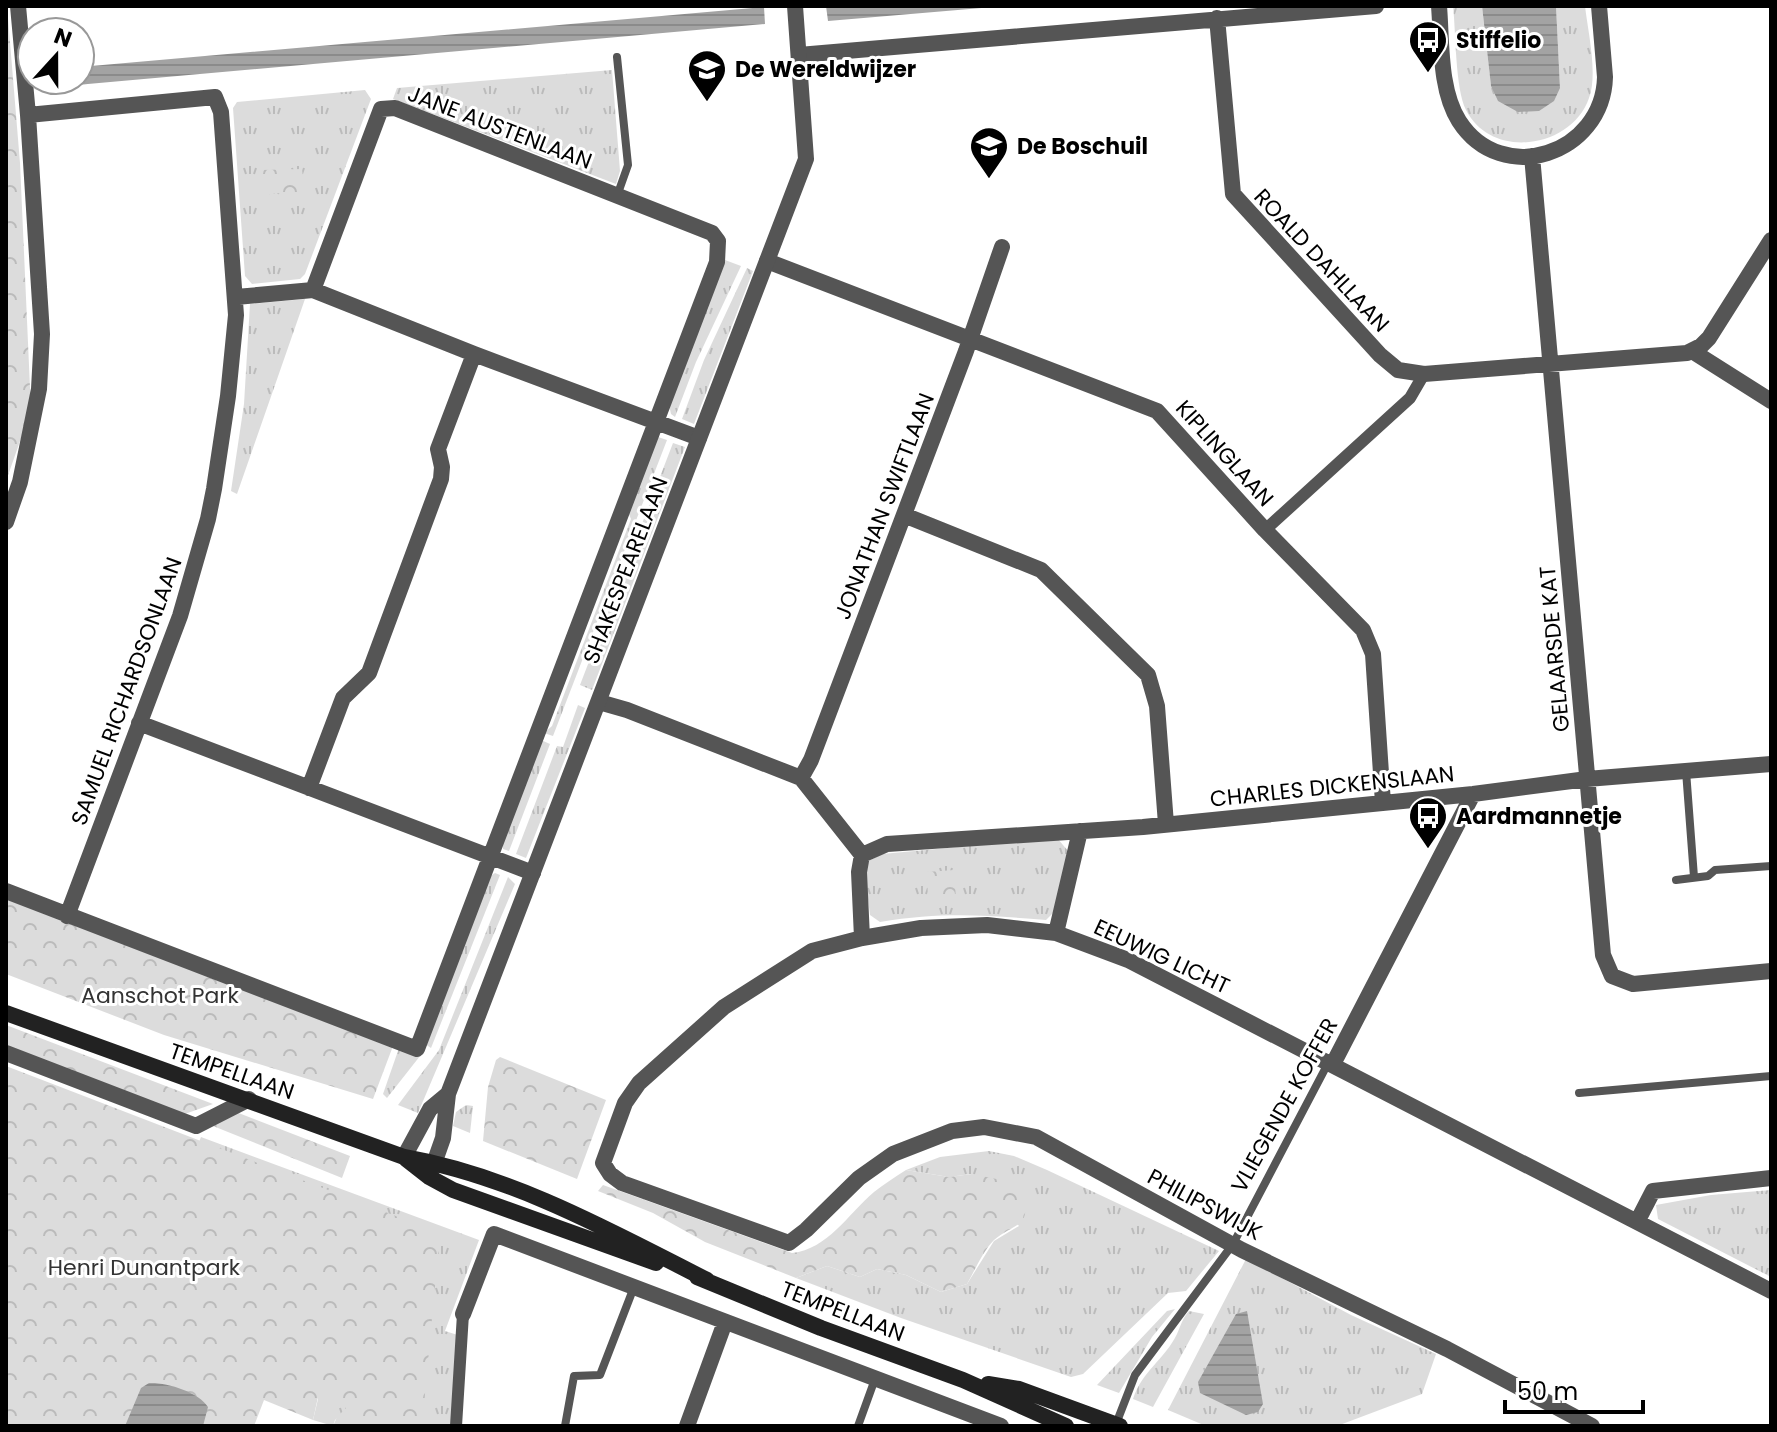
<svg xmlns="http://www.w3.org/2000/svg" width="1777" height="1432" viewBox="0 0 1777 1432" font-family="Poppins,sans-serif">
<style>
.grass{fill:url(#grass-tufts)}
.forest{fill:url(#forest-crowns)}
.water{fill:url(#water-rules)}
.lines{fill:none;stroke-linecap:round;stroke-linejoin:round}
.service{stroke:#555;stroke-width:8}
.pedestrian{stroke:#555;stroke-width:12}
.minor{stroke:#555;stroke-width:16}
.tertiary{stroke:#555;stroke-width:16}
.secondary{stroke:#222;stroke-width:16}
.labels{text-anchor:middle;stroke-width:6;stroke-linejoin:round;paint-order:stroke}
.poi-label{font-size:22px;font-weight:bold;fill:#000;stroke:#fff;text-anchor:start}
.street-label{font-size:22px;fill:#000;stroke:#fff}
.park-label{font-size:22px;fill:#333;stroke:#fff}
</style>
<defs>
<pattern id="grass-tufts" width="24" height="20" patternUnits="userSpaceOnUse" patternTransform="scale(2)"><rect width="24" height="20" fill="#dcdcdc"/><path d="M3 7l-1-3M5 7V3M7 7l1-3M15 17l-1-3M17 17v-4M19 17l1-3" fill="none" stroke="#bbb"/></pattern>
<pattern id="forest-crowns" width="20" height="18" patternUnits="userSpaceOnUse" patternTransform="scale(2)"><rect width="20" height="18" fill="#dcdcdc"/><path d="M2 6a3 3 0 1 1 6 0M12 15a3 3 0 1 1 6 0" fill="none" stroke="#bbb"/></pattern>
<pattern id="water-rules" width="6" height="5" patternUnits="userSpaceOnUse" patternTransform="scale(2)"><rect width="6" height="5" fill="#a3a3a3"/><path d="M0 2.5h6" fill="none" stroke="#8b8b8b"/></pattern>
</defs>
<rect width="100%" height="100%" fill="#fff"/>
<path class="grass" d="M1453,6H1482L1491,86L1560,88L1556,6H1585C1588,32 1598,74 1589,98C1572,148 1492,161 1466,110C1455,88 1456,32 1453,6Z
M612,70L620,171L616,184L393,99L397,88Z
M365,90L371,99L305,274L300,279L252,284L245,276L233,108L237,102Z
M725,260L741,266L696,362L675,417L671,414L669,405Z
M747,268L753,271L694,424L682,419L704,360Z
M305,299L237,494L231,491L244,404L250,304Z
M658,437L667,440L553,736L544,733L552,726L631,519L628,512Z
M673,443L685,447L592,690L580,685Z
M578,705L585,708L526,858L516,854L557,746L563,747Z
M541,740L550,744L509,851L503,849V842Z
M1057,838L1069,852L1054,912L1046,920C985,915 941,912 880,922L870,915L864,868L870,860L882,854Z
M495,873L500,875L431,1048L425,1044L489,877Z
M508,877L515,884L418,1113L398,1105L439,1050Z
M399,1048L420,1056L387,1098L383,1094Z
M466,1105L473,1106L470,1133L453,1126L456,1112Z
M201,1137L479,1240L445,1331L464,1337L453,1426H409L158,1245Z
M989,1151L1014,1156L1047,1170L1219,1251L1186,1291L1168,1293L1083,1374L1071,1377L901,1318L796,1278L827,1266L860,1277L877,1269L906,1275L941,1292L967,1284L994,1241L1019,1226L972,1174L949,1177L906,1170L940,1157Z
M1771,1190V1277L1658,1219L1656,1205L1711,1195Z
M1246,1259L1351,1315L1436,1354L1422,1394L1337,1426H1206L1168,1410Z
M1175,1309L1152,1337L1119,1393L1097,1385L1167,1311Z
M1189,1311L1204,1314L1153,1407L1133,1399C1142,1371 1165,1359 1177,1334C1181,1325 1182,1319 1189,1311Z
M380,1381L335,1420L333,1426L313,1420L318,1399L312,1387Z"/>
<path class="forest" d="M7,6L20,163L31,410L6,481Z
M302,169L303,179L309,185L299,199L289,192L264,195L262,170Z
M954,870L956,899L928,901L927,872Z
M6,898L393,1046L373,1099L164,1035L6,974Z
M6,1025L213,1104L182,1115L6,1048Z
M500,1057L606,1100L577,1179L483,1141L488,1087L496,1060Z
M6,1066L440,1233L422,1426H333L337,1417L346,1408L318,1397L313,1420L264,1400L254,1426H6Z
M236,1112L350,1156L342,1178L213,1126Z
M906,1170L949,1177L972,1174L1006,1181L1023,1192C1032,1229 1015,1222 994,1240C983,1251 975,1270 967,1284L941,1292L906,1275L877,1269L860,1277L827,1266L796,1278L705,1242L653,1213L598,1191L603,1185L792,1253C828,1249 848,1214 874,1192C884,1184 895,1177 906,1170Z"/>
<path class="water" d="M826,6H1005L828,21Z
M1482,6H1556L1560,88L1554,101L1539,111L1518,112L1498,101L1491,86Z
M764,7L765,24L43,88L42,80H80V67Z
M1247,1311L1263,1404L1258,1412L1246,1415L1200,1393L1198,1382L1236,1314Z
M149,1383C166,1382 199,1392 208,1407L203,1426H125L141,1388Z"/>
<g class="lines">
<path class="service" d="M617,57L628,165L617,196
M1686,771L1694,877
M1676,880L1708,876L1715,870L1771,866
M1579,1093L1771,1076
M1116,1424L1135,1375L1233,1244L1325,1069L1332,1064
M565,1426L574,1376L600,1375L634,1287
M858,1426L875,1379"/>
<path class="pedestrian" d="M1265,530L1410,398L1424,374
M456,1426L463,1314"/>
<path class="minor" d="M1439,6C1442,42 1439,89 1459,121C1502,188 1603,154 1605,77L1599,6
M1217,18L1233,194L1380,355L1398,370L1424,374L1687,353L1701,346L1709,338L1771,240
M799,55L1376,6
M28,115L215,97L221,112L236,315L228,396L214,489L208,519L180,616L67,916
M1532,156L1603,955L1612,976L1633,984L1771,971
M767,261L1157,411L1265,530L1363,630L1373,654L1383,803
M236,297L313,290L474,354L699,438
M1692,351L1771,401
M904,515L1041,570L1148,675L1157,706L1166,824
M6,522L20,482L39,389L42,334L28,115L18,6
M599,702L627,710L801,778L862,855L859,872L862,938
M139,723L533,873
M801,778L811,760L966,351L1002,247
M309,788L343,698L369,673L441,479L442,467L438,449L474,354
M862,855L887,844L1143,827L1473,794L1587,779L1771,764
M6,891L417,1049L717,262L718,241L712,233L395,108L381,109L313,290
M1056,933L1080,831
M6,1053L196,1126L249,1099
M1333,1064L1473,794
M1637,1222L1653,1191L1771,1178
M463,1314L494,1234L1001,1426
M687,1426L725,1322
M1592,1426L1447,1349L1242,1250L1036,1137L984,1127L952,1131L893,1154L859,1178L806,1230L789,1243L622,1183L610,1174L603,1163L625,1103L639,1083L724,1007L812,951L862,938L921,928L987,925L1056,933L1128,960L1771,1291"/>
<path class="tertiary" d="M404,1157L430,1109L448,1094
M430,1175L443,1138L448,1094L806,159L795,6"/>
<path class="secondary" d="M6,1013L404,1157C512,1176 611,1231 707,1280
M406,1159L429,1177L453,1190L656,1263
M697,1277L821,1328L963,1380L1066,1426
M988,1384L1019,1389L1120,1426"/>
</g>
<defs>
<g id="bus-pin" transform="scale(2)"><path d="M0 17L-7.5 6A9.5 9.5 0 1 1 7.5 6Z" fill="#000" stroke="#fff"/><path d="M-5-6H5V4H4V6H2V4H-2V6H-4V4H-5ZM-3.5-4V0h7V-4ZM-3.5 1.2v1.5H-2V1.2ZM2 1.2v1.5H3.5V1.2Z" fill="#fff"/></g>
<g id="school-pin" transform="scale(2)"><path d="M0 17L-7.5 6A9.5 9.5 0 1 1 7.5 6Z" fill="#000" stroke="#fff"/><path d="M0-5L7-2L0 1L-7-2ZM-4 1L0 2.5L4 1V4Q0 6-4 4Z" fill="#fff"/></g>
</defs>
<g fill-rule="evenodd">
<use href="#bus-pin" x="1428" y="40"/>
<use href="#school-pin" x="707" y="69"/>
<use href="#school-pin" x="989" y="146"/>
<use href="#bus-pin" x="1428" y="816"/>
</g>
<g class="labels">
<g class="poi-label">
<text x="1456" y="48">Stiffelio</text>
<text x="735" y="77">De Wereldwijzer</text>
<text x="1017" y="154">De Boschuil</text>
<text x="1456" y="824">Aardmannetje</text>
</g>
<g class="street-label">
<text transform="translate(500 127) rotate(21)" y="8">JANE AUSTENLAAN</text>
<text transform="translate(1322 260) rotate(47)" y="8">ROALD DAHLLAAN</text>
<text transform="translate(1225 453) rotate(48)" y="8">KIPLINGLAAN</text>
<text transform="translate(884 506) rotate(-69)" y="8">JONATHAN SWIFTLAAN</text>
<text transform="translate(625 570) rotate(-69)" y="8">SHAKESPEARELAAN</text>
<text transform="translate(1554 649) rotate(-95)" y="8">GELAARSDE KAT</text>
<text transform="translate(126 691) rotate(-70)" y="8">SAMUEL RICHARDSONLAAN</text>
<text transform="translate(1332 786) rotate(-6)" y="8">CHARLES DICKENSLAAN</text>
<text transform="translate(1162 956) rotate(25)" y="8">EEUWIG LICHT</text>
<text transform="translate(232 1071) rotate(19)" y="8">TEMPELLAAN</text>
<text transform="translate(1284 1105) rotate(-61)" y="8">VLIEGENDE KOFFER</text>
<text transform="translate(1205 1204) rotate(28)" y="8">PHILIPSWIJK</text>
<text transform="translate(843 1311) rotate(21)" y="8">TEMPELLAAN</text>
</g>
<g class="park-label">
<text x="160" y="1003">Aanschot Park</text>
<text x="144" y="1275">Henri Dunantpark</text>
</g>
</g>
<rect width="1777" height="1432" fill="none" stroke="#000000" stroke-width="16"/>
<g transform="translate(56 56) rotate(21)"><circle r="38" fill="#ffffff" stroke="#999999" stroke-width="2"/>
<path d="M0-6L14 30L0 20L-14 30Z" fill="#000000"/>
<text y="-12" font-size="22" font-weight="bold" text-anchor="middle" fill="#000000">N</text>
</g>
<path d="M1505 1400v12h138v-12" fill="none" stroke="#000000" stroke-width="4"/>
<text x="1517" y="1400" font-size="24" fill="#000000" stroke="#ffffff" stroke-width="6" paint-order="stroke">50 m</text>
</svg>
